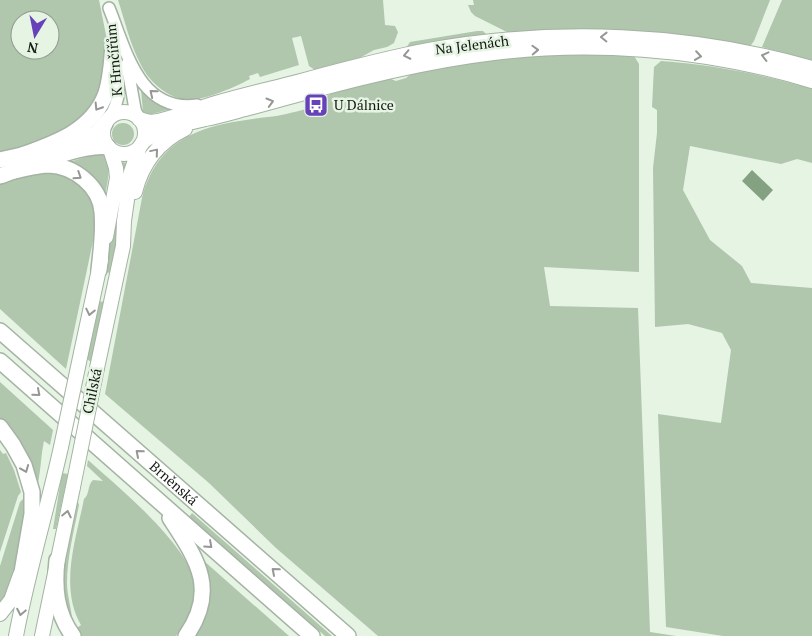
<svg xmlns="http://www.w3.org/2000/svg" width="812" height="636" viewBox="0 0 812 636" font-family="'PT Serif',serif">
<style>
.green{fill:#b0c6ad;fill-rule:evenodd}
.water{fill:#84a281}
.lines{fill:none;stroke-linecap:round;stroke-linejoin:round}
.tertiary-casing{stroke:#a4b3a3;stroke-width:14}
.secondary-casing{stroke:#a4b3a3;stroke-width:16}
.trunk-casing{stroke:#a4b3a3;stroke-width:18}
.tertiary{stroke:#fff;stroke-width:11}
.secondary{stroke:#fff;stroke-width:14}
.trunk{stroke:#fff;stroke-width:15}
.secondary-bridge-casing{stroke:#a4b3a3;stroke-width:16;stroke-linecap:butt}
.secondary-bridge{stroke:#fff;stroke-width:14}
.oneway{stroke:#959794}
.labels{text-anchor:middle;stroke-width:5;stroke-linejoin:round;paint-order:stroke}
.street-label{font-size:14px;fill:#131812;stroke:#e5f4e3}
.poi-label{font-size:14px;fill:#131812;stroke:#e5f4e3;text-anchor:start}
</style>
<rect width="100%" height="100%" fill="#e5f4e3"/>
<path class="green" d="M0,0H99L107,40V72L93,106L71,130L0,155ZM20,20H50V50H20Z
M118,0H383L385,25L395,26L398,32L394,43L387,47L374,50L356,60L315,70L309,66L301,36L292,38L299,65L260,77L258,73L249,76L250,79C235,87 206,100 188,100C169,99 149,82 141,65C130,45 125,21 118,0Z
M473,0H770L754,41L751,45L746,46L509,33L475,16L471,12L468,5H474Z
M782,0H812V61L762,47Z
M477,31H483L487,35L406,48L410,42Z
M590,54L634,56L639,64V272L544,267L550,306L638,308L650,632L676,636H378L276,548L209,483L105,394L142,198C159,133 209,124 268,117C281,116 294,112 306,109L307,113L317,111V102L337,90L386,77L396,81L406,78L412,73L481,60L552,55Z
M661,61C709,64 766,75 812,89V163L797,159L781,164L690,146L683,190L710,240L742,266L751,283L812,288V636H723L666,627L658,414L721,423L731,350L722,333L688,324L655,327L653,168L657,133V110L652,107L654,67Z
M141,90L159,104L171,109L148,115L143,112Z
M112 134a11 11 0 1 1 22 0a11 11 0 1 1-22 0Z
M101,153C114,160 107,183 105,196L69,162Z
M123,162L127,163L117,243L111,273L104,272Z
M31,171L63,173L86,188L95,206L97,242L93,241L66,369L0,309V181Z
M98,301L104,302L92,363L86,358Z
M0,382L53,430L50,445L44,441C41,455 41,468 38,483L34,484L0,422Z
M0,450L3,454L6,453L14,470L21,492L18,496L0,552Z
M88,460C116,485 190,546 194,583C197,602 187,621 176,636H79L74,630L81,625C59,587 76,539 84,499C90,494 87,486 93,480L103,481L87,466Z
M62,473L68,474L56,529H53Z
M23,499L24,517L12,589L0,607V566L20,502Z
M77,499L79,505C74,531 67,557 67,584C67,596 73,614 72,623L68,618L62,585L64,556Z
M192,513L332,636H325L189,517Z
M204,561L289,636H195C210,615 214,585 204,561Z"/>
<path class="water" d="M752,170L773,190L763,201L742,181Z"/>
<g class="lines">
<g class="tertiary-casing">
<path id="tertiary" d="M109,8C126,50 139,113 197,105
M127,64L135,109L138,118
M109,118C122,99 119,83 116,60"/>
</g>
<g class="secondary-casing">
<path id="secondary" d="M103 133a21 21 0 1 1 42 0a21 21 0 1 1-42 0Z
M139,119L150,122L158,121C178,116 197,109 216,103C243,95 270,89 297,82C341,70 385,58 429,50C556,27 689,33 812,68
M142,143C160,127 183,125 205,119C221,116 237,111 253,107C325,87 397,67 471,56C583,39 704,48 812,81
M135,192C142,164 158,142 185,129
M106,237L117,178L116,168L110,149
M81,353L101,260
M97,368L123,246L124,221L131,172L140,146
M0,614L11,600L20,575
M16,636C28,572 47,510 61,447
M42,636L73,487"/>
</g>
<g class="trunk-casing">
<g id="trunk">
<path d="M63,146L96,134L105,124"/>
<path d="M22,155C56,143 93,130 106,93C111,77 112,60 113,43"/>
<path d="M0,160L31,153"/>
<path d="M14,171C25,169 37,165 49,165C74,166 100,186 102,212C104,231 101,251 99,270"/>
<path d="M0,176C25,167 84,143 108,147"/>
<path id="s1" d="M0,331L348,636"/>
<path d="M0,361L312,636"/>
<path d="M0,427L13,445L24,465L32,492V514L22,572"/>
<path d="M170,518C196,558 219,589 186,636"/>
<path d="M57,560C54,588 56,613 73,636"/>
</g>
</g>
<use href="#tertiary" class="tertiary"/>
<use href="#secondary" class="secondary"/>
<use href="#trunk" class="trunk"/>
<g class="secondary-bridge-casing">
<path id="secondary-bridge" d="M61,447L81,353
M73,487L97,368"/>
</g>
<use href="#secondary-bridge" class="secondary-bridge"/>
</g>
<defs><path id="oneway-chevron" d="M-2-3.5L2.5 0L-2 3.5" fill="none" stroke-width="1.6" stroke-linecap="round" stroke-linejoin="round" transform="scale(1.25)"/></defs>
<g class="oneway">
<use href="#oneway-chevron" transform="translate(604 37) rotate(-179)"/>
<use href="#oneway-chevron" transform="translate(535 50) rotate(-2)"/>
<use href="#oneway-chevron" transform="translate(407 55) rotate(168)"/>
<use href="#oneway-chevron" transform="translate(698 56) rotate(8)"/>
<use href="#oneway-chevron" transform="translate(765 56) rotate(-166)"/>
<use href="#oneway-chevron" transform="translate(153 93) rotate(-141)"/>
<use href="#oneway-chevron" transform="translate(270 102) rotate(-16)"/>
<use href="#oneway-chevron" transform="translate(98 107) rotate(122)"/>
<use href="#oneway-chevron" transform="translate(155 152) rotate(-50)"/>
<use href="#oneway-chevron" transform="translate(78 176) rotate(33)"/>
<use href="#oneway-chevron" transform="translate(90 312) rotate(102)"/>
<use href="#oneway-chevron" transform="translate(37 393) rotate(41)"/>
<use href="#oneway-chevron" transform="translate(139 453) rotate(-139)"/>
<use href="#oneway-chevron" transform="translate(25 469) rotate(68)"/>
<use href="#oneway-chevron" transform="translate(67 514) rotate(-78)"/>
<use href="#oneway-chevron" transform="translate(209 545) rotate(42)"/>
<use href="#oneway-chevron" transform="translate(275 571) rotate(-139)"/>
<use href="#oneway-chevron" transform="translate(21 612) rotate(101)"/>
</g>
<defs>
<g id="bus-square" transform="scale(1.25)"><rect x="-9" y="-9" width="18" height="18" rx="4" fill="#6641b9" stroke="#e5f4e3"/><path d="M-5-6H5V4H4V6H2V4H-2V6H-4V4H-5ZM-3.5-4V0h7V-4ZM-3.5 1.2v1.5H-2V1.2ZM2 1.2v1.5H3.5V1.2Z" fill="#fff"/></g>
</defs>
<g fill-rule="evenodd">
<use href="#bus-square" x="316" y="105"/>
</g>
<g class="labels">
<g class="street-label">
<text transform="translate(472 45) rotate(-7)" y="5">Na Jelenách</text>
<text transform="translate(114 60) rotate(-95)" y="5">K Hrnčířům</text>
<text transform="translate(92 391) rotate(-78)" y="5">Chilská</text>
<text dy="5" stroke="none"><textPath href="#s1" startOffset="231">Brněnská</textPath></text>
</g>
<g class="poi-label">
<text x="334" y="110">U Dálnice</text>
</g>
</g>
<g transform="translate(35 35) rotate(190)"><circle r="24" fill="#e5f4e3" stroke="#919c8f"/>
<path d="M0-4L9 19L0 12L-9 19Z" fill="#6641b9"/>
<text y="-8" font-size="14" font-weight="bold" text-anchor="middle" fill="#131812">N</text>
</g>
</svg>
